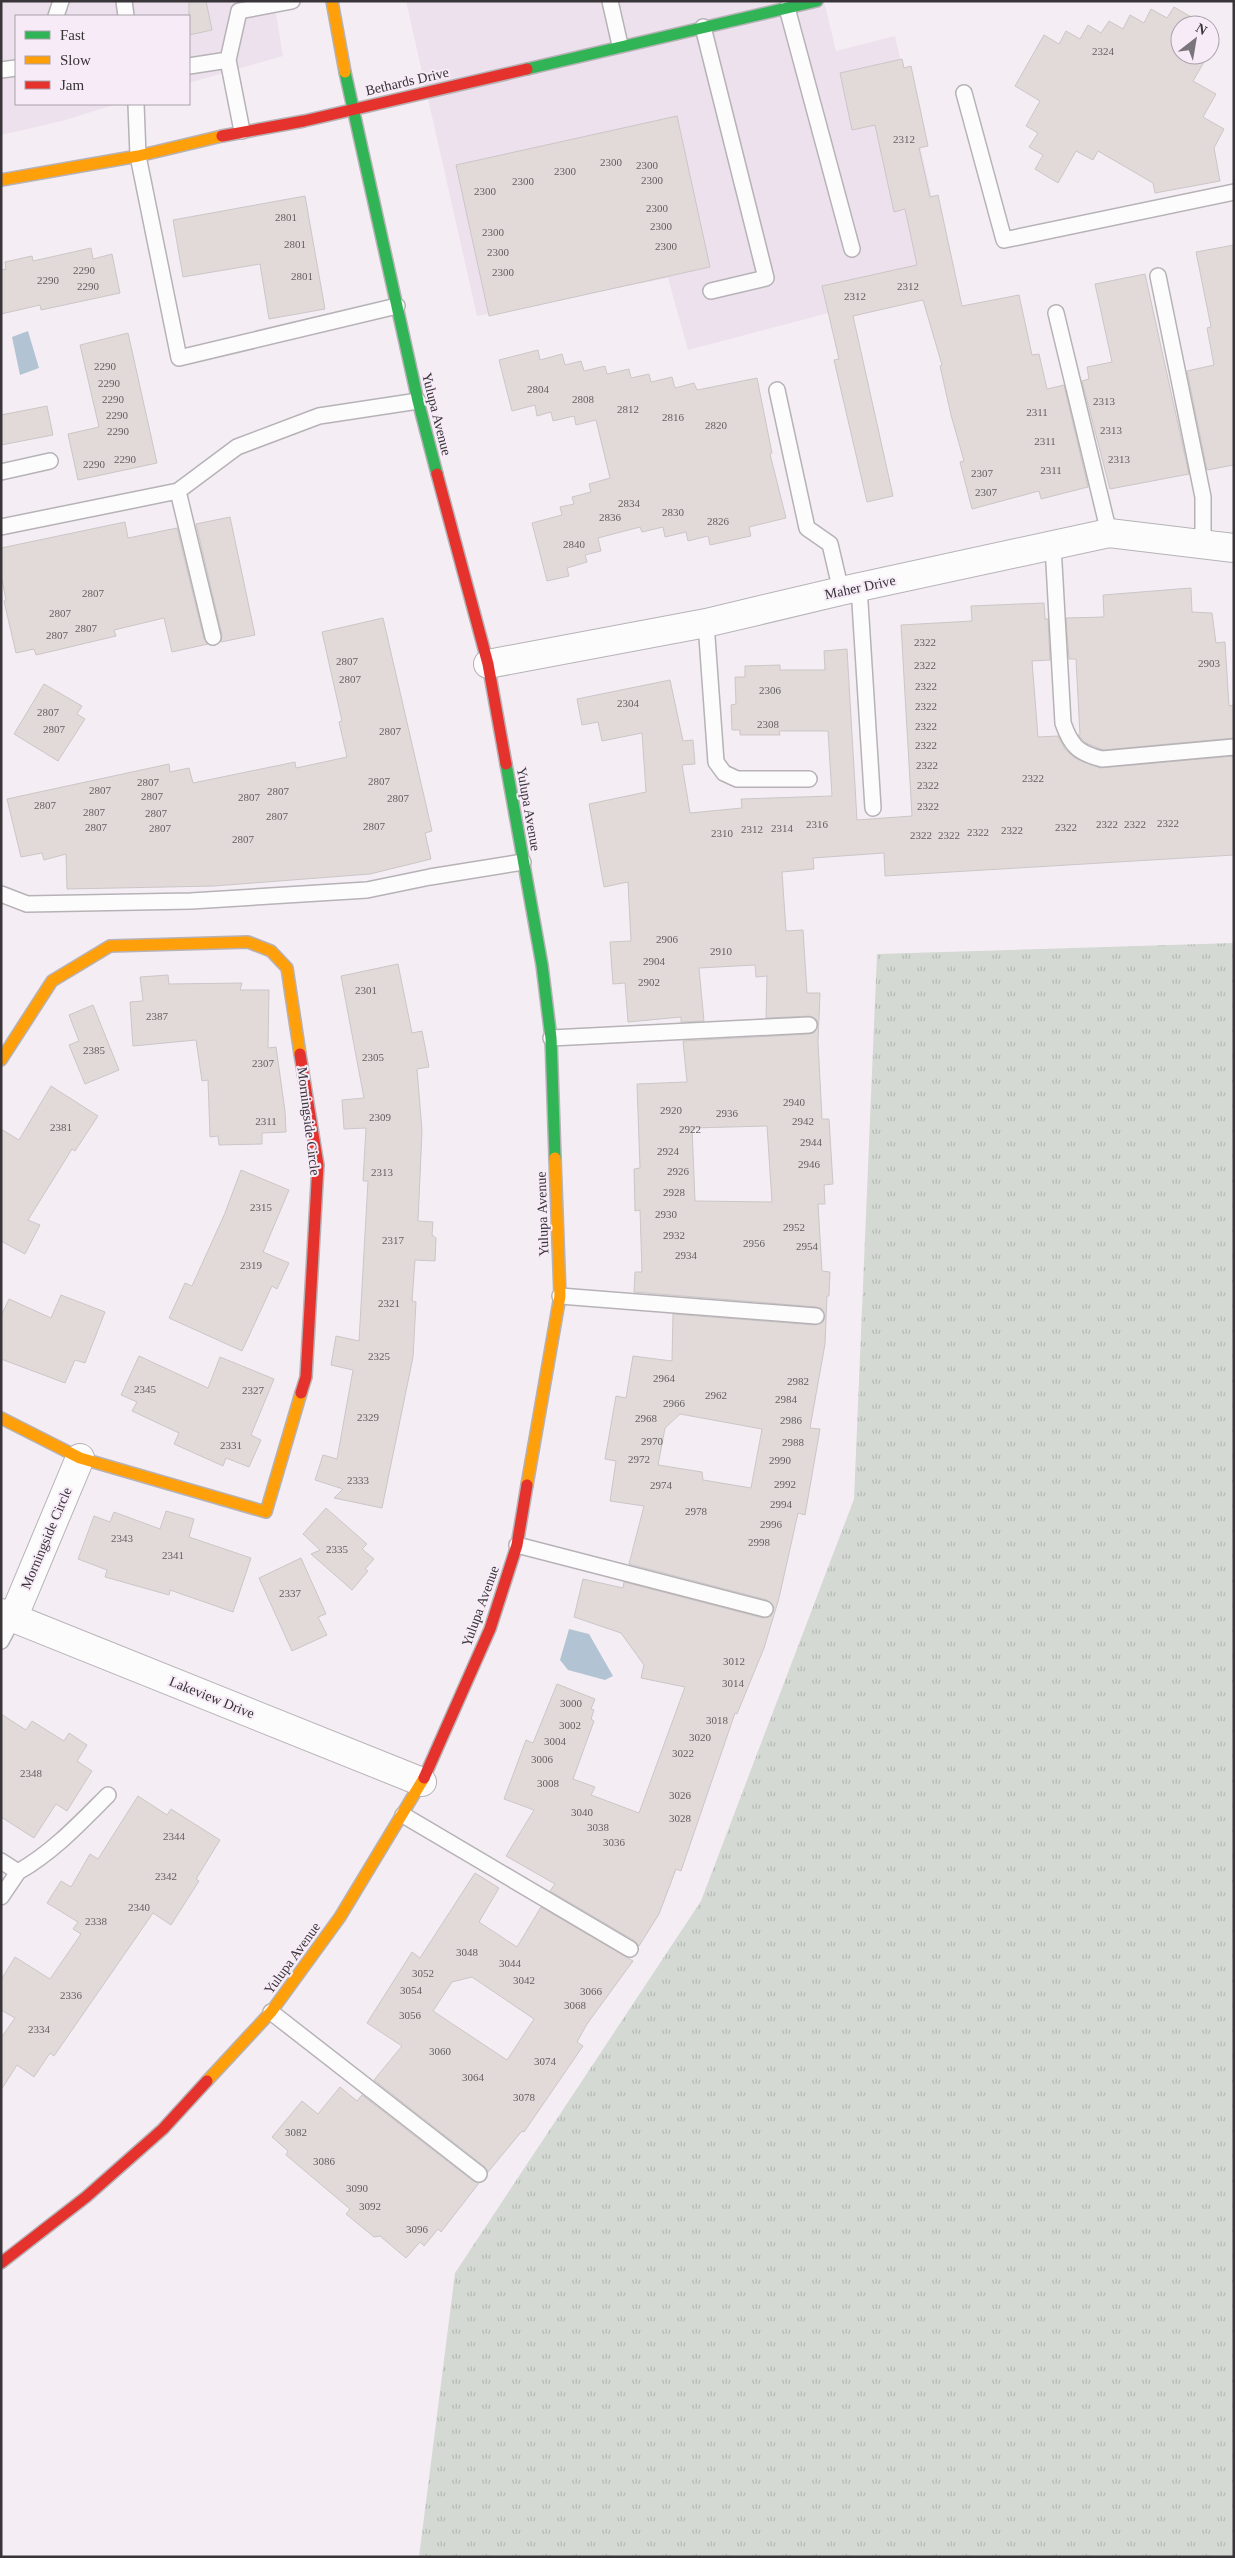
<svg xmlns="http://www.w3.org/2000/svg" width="1235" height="2558" viewBox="0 0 1235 2558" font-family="Georgia,serif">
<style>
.built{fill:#ece1ed}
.grass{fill:url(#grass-tufts)}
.water{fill:#b2c3d3}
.building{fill:#e1dad8;stroke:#cbc6c7;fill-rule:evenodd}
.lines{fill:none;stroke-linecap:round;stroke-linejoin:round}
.lane-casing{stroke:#b6b2b6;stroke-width:18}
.street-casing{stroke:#b6b2b6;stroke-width:30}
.fast-casing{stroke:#b6b2b6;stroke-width:14}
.slow-casing{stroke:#b6b2b6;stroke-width:14}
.jam-casing{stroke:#b6b2b6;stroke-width:14}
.lane{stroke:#fdfcfd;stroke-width:15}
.street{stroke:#fdfcfd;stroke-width:28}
.fast{stroke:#30b455;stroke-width:11}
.slow{stroke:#ff9f0a;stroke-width:11}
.jam{stroke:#e5322d;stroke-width:11}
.labels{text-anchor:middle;stroke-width:4;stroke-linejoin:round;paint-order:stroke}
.number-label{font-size:11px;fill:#645f62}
.street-label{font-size:14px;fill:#383438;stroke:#f6ebf7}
</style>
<defs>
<pattern id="grass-tufts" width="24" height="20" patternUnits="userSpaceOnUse" patternTransform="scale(1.25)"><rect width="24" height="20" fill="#d4d9d3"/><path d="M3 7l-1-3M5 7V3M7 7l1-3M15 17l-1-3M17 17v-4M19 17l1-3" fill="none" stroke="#b7bbb6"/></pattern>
</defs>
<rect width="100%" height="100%" fill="#f4eef4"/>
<path class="built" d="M1,1H274L283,56L189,83V16H16V104H117L62,121L1,135Z
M406,1H824L836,51L895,36L951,281L688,350L668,278L477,316Z"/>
<path class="grass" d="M1234,943V2557H419L455,2273L701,1901L854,1499L877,954Z"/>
<path class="water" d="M28,331L39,368L20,375L12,337Z
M569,1629L589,1634L613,1676L605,1680L568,1670L560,1660Z"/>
<path class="building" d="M189,1H206L212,30L189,35Z
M1174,7L1200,22L1198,25H1180V55H1208L1193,81L1216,94L1203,117L1224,129L1214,148L1220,181L1155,193L1153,183L1098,151L1093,160L1076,151L1058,183L1035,169L1043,155L1029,147L1038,133L1026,126L1040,101L1015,86L1044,35L1059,44L1066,31L1080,39L1088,25L1101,33L1109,21L1123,29L1130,15L1144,23L1151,9L1167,18Z
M902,59L904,68L911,66L928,146L919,148L930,197L938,195L962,306L1019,295L1032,355L1039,354L1047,389L1064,385L1088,487L1041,499L1039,491L972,509L960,462L964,461L951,415L940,366L942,365L923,300L853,316L893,496L867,502L834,360L839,359L822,286L917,265L905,209L894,212L875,125L852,130L840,73Z
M677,116L710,267L489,316L456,165Z
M305,196L325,309L269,319L260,264L183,277L173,220Z
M1234,245V465L1207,470L1187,371L1214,365L1207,328L1211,327L1196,252Z
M91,248L93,259L112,254L120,293L41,310L40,305L1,314V270L6,269L5,262L32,256L33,261Z
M1145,274L1189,474L1110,489L1082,381L1089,379L1087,367L1112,362L1095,284Z
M128,333L157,463L78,480L68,434L99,427L80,345Z
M538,350L540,360L562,354L565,365L581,361L584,371L605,366L607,374L629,369L631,378L649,374L651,382L672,377L675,388L694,383L697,390L757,378L772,453L770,454L786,518L749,527L751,536L710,545L708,536L688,541L686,532L665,537L663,527L642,532L640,527L598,538L601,551L585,555L587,562L567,568L569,576L547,581L532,523L562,515L560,507L574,504L572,497L591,492L589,484L610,478L596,420L576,425L574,416L553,421L551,412L537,416L535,405L512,411L499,360Z
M47,406L53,435L1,445V415Z
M230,517L255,635L221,642L222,635L196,524Z
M125,522L128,538L177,528L204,639L208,644L172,652L164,618L114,630L116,636L36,655L34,649L16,653L4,601L6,600L1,575V548Z
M1191,588L1192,612L1212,613L1216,643L1225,642L1229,706L1234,705V738L1103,750L1086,743L1078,735H1080L1076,659H1069L1066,618L1104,617L1103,595Z
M1044,603L1045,619H1048L1050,660L1032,661L1038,737L1058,736L1065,749L1075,758L1100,768L1234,756V855L885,876L884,853L813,858L814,869L782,872L786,931L803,930L807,993H820L818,1042L822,1119H829L833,1184L824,1185L825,1204H818L822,1271L830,1272L829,1296H827L825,1344L810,1428L820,1429L805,1515L798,1513L779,1598L764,1648L737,1714L735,1713L681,1871L676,1869L659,1914L639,1946L635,1941L550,1891L555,1884L506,1856L534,1810L504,1799L526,1740L533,1743L557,1684L595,1699L591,1709L594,1710L591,1719L594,1721L573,1779L595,1787L591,1795L639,1813L685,1687L641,1678L644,1665L621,1633L574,1617L583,1579L623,1588L624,1582L763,1618L771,1616L774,1607L767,1600L629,1564L644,1506L610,1501L616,1461L605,1459L616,1396L626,1398L633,1356L672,1361L673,1314L815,1325L823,1322L825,1316L822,1309L817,1307L634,1292L635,1272H642L640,1210L635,1211L634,1169L640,1168L637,1084L687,1082L683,1041L809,1034L814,1033L818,1025L817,1020L809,1016L766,1018L767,976L756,977L755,965L699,968L704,1021L681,1022V1017L628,1022L625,983L613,984L610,942L631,941L628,882L604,887L589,804L646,792L642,733L602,741L598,722L582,725L577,699L670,680L683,741L693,740L695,764L682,765L690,813L742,808L741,799L832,796L828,731H779L780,735H740V730H732L731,705L736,704L735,677H745V666L780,665V670H825L824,651L847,649L857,820L912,816L901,625L972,621L971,606ZM767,1126L772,1202L695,1201L692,1128ZM680,1414L762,1429L751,1488L703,1480L702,1472L658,1465L665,1428Z
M383,618L432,831L425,833L431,859L370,874L214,886L67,889L66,854L44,860L42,853L21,857L7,799L169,764L170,772L189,768L193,783L295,762L296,768L347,757L339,722L342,721L322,632Z
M44,684L82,706L77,714L85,719L58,761L14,734Z
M398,964L412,1033L422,1031L429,1067L417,1069L422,1131L418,1221L433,1222L432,1235L436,1238L435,1261L415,1260L412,1301L416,1302L413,1357L382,1508L334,1498L343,1489L315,1480L323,1455L337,1459L353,1370L331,1365L336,1336L359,1341L368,1181H363L366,1128L344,1129L342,1100L364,1098L341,976Z
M168,975L169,984L242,983L240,990H269L268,1048L276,1047L285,1111L286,1132L262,1133V1144L219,1145L218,1136L210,1137L208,1080L202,1081L196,1040L133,1046L130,1002L143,1001L140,977Z
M93,1005L119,1070L85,1084L69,1045L79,1041L69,1015Z
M51,1086L98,1116L75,1151L72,1149L28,1220L40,1225L25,1254L1,1241V1129L19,1140Z
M241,1170L289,1190L263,1252L289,1263L277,1289L272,1286L242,1351L169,1318L185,1283L192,1286L225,1213Z
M61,1295L105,1312L85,1363L75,1360L65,1383L1,1359V1316L9,1299L51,1318Z
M139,1356L208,1388L220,1357L274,1379L251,1435L261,1440L249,1467L226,1458L223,1466L174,1444L179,1433L132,1411L137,1402L121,1395Z
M326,1508L367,1544L362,1549L374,1559L365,1569L368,1571L352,1590L311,1554L320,1550L303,1534Z
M166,1511L194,1519L189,1537L251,1558L233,1612L170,1590L169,1595L105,1577L107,1570L78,1559L94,1516L110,1522L114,1512L160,1529Z
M301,1558L326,1614L318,1617L327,1635L292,1651L259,1578Z
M1,1714L26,1730L32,1721L64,1741L69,1733L87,1745L77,1761L92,1771L67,1811L56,1804L34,1838L1,1817Z
M138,1796L167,1815L171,1809L220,1840L196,1879L199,1881L171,1925L153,1913L54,2056L50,2053L34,2077L17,2065L1,2090V2038L15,2018L1,2010V1980L15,1957L50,1979L81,1934L73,1929L78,1922L47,1903L61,1881L71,1887L90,1854L98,1859Z
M475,1873L499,1888L479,1922L517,1947L541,1907L633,1961L587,2024L577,2042L583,2046L524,2132L522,2131L488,2172L485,2167L374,2080L402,2046L367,2023L412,1952L420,1958ZM472,1977L534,2019L507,2060L433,2011L452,1982Z
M340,2087L357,2101L362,2095L473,2181L479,2183L441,2232L438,2229L424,2246L420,2242L406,2258L380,2236L374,2237L346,2214L350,2209L286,2155L288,2151L272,2137L302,2101L318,2114Z"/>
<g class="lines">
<g class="lane-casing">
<path id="lane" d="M124,1L126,16
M610,1L620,45
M787,8L852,249
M56,16L61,1
M703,27L766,278L711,291
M228,60L239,11L292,1
M189,66L228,60L242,131
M1,70L16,68
M964,93L1004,240L1234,192
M136,104L138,156L179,358L397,306
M1158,276L1203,497V546
M1056,313L1109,533
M777,390L807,528L830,544L841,591
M1,472L50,461
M178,491L213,637
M1,527L178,491L237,447L319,416L418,401
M1053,546L1063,723C1071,746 1078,753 1102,759L1234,747
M859,587L873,808
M706,623L716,762L724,773L737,779H809
M1,894L27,904L191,901L367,890L430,877L523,862
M551,1038L809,1025
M560,1296L816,1316
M517,1545L765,1609
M1,1641L13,1618
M403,1815L630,1949
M1,1861L18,1872L1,1897
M18,1872C53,1852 79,1824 108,1795
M271,2012L479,2174"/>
</g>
<g class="street-casing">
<path id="street" d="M488,664L706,623L841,591L1109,533L1234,548
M1,1613L422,1782
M13,1618L80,1458"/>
</g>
<g class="fast-casing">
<path id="fast" d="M527,69L817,1
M345,72L418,401L437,474
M506,764L542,965L551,1038L555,1158"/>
</g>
<g class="slow-casing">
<path id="slow" d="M332,1L345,72
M1,180L138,156L222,136
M1,1060L52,981L110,946L248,942L271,951L287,968L300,1054
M1,1418L80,1458L266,1512L301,1393
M527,1485L560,1296L555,1158
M207,2081L271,2012L340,1917L424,1778"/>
</g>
<g class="jam-casing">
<path id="jam" d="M222,136L304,121L527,69
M437,474L488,664L506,764
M300,1054L318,1165L306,1377L301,1393
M424,1778L490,1629L517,1545L527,1485
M1,2263L86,2197L163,2129L207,2081"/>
</g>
<use href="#lane" class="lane"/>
<use href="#street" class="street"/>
<use href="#fast" class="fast"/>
<use href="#slow" class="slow"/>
<use href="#jam" class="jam"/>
</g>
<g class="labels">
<g class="number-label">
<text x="1103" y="55">2324</text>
<text x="904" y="143">2312</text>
<text x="611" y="166">2300</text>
<text x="647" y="169">2300</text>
<text x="565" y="175">2300</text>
<text x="652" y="184">2300</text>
<text x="523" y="185">2300</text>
<text x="485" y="195">2300</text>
<text x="657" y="212">2300</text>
<text x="286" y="221">2801</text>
<text x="661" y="230">2300</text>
<text x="493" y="236">2300</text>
<text x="295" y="248">2801</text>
<text x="666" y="250">2300</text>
<text x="498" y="256">2300</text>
<text x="84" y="274">2290</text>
<text x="503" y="276">2300</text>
<text x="302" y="280">2801</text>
<text x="48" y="284">2290</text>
<text x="88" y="290">2290</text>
<text x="908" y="290">2312</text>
<text x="855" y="300">2312</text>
<text x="105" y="370">2290</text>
<text x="109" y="387">2290</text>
<text x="538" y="393">2804</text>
<text x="113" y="403">2290</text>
<text x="583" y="403">2808</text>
<text x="1104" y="405">2313</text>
<text x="628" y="413">2812</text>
<text x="1037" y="416">2311</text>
<text x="117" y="419">2290</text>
<text x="673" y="421">2816</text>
<text x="716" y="429">2820</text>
<text x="1111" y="434">2313</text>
<text x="118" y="435">2290</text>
<text x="1045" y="445">2311</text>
<text x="125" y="463">2290</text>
<text x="1119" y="463">2313</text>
<text x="94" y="468">2290</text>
<text x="1051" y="474">2311</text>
<text x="982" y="477">2307</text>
<text x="986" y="496">2307</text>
<text x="629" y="507">2834</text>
<text x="673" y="516">2830</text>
<text x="610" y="521">2836</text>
<text x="718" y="525">2826</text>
<text x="574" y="548">2840</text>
<text x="93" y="597">2807</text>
<text x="60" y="617">2807</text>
<text x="86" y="632">2807</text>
<text x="57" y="639">2807</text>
<text x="925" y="646">2322</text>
<text x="347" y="665">2807</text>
<text x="1209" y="667">2903</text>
<text x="925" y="669">2322</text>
<text x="350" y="683">2807</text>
<text x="926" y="690">2322</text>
<text x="770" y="694">2306</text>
<text x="628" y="707">2304</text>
<text x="926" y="710">2322</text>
<text x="48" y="716">2807</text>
<text x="768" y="728">2308</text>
<text x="926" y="730">2322</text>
<text x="54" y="733">2807</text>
<text x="390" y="735">2807</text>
<text x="926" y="749">2322</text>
<text x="927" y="769">2322</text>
<text x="1033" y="782">2322</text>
<text x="379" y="785">2807</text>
<text x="148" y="786">2807</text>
<text x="928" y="789">2322</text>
<text x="100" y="794">2807</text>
<text x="278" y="795">2807</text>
<text x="152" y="800">2807</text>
<text x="249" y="801">2807</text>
<text x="398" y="802">2807</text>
<text x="45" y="809">2807</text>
<text x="928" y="810">2322</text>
<text x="94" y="816">2807</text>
<text x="156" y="817">2807</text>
<text x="277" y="820">2807</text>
<text x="1168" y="827">2322</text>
<text x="817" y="828">2316</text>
<text x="1107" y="828">2322</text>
<text x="1135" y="828">2322</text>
<text x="374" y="830">2807</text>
<text x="96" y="831">2807</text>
<text x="1066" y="831">2322</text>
<text x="160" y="832">2807</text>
<text x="782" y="832">2314</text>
<text x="752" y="833">2312</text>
<text x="1012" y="834">2322</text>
<text x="978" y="836">2322</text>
<text x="722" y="837">2310</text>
<text x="921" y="839">2322</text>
<text x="949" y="839">2322</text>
<text x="243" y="843">2807</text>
<text x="667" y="943">2906</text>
<text x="721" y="955">2910</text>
<text x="654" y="965">2904</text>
<text x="649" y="986">2902</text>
<text x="366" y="994">2301</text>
<text x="157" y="1020">2387</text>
<text x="94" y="1054">2385</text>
<text x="373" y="1061">2305</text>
<text x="263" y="1067">2307</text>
<text x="794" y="1106">2940</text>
<text x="671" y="1114">2920</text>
<text x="727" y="1117">2936</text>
<text x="380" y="1121">2309</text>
<text x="266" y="1125">2311</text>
<text x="803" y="1125">2942</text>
<text x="61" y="1131">2381</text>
<text x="690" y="1133">2922</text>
<text x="811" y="1146">2944</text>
<text x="668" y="1155">2924</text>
<text x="809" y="1168">2946</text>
<text x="678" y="1175">2926</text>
<text x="382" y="1176">2313</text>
<text x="674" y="1196">2928</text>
<text x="261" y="1211">2315</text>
<text x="666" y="1218">2930</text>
<text x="794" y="1231">2952</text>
<text x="674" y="1239">2932</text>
<text x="393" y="1244">2317</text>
<text x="754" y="1247">2956</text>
<text x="807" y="1250">2954</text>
<text x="686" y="1259">2934</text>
<text x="251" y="1269">2319</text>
<text x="389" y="1307">2321</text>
<text x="379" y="1360">2325</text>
<text x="664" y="1382">2964</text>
<text x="798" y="1385">2982</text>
<text x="145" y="1393">2345</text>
<text x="253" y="1394">2327</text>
<text x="716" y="1399">2962</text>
<text x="786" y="1403">2984</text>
<text x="674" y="1407">2966</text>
<text x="368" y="1421">2329</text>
<text x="646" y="1422">2968</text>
<text x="791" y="1424">2986</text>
<text x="652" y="1445">2970</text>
<text x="793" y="1446">2988</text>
<text x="231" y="1449">2331</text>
<text x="639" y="1463">2972</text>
<text x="780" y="1464">2990</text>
<text x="358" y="1484">2333</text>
<text x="785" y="1488">2992</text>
<text x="661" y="1489">2974</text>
<text x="781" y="1508">2994</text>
<text x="696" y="1515">2978</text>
<text x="771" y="1528">2996</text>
<text x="122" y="1542">2343</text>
<text x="759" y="1546">2998</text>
<text x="337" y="1553">2335</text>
<text x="173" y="1559">2341</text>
<text x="290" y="1597">2337</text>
<text x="734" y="1665">3012</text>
<text x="733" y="1687">3014</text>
<text x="571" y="1707">3000</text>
<text x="717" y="1724">3018</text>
<text x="570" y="1729">3002</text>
<text x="700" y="1741">3020</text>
<text x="555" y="1745">3004</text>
<text x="683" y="1757">3022</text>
<text x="542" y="1763">3006</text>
<text x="31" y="1777">2348</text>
<text x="548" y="1787">3008</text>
<text x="680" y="1799">3026</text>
<text x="582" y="1816">3040</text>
<text x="680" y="1822">3028</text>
<text x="598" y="1831">3038</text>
<text x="174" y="1840">2344</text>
<text x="614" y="1846">3036</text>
<text x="166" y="1880">2342</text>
<text x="139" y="1911">2340</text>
<text x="96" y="1925">2338</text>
<text x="467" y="1956">3048</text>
<text x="510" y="1967">3044</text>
<text x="423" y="1977">3052</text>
<text x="524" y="1984">3042</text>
<text x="411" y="1994">3054</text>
<text x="591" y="1995">3066</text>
<text x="71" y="1999">2336</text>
<text x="575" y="2009">3068</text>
<text x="410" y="2019">3056</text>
<text x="39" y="2033">2334</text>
<text x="440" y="2055">3060</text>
<text x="545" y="2065">3074</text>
<text x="473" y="2081">3064</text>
<text x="524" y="2101">3078</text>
<text x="296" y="2136">3082</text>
<text x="324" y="2165">3086</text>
<text x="357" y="2192">3090</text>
<text x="370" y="2210">3092</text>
<text x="417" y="2233">3096</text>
</g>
<g class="street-label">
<text transform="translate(407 81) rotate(-13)" y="5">Bethards Drive</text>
<text transform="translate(437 414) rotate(76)" y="5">Yulupa Avenue</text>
<text transform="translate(860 587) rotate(-12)" y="5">Maher Drive</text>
<text transform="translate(529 809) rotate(80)" y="5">Yulupa Avenue</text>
<text transform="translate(309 1121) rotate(83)" y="5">Morningside Circle</text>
<text transform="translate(542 1214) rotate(-92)" y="5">Yulupa Avenue</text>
<text transform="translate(46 1538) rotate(-67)" y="5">Morningside Circle</text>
<text transform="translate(480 1606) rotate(-70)" y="5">Yulupa Avenue</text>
<text transform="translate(212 1697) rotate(22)" y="5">Lakeview Drive</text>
<text transform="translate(292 1958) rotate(-54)" y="5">Yulupa Avenue</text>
</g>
</g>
<rect width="1235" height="2558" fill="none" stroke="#383438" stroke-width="5"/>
<rect x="15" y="15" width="175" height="90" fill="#f6ebf7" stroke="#aaa2ab"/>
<rect x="25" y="31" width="25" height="8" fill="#30b455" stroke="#aaa2ab"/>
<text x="60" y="40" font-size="15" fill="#383438">Fast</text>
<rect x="25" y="56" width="25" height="8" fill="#ff9f0a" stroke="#aaa2ab"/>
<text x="60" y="65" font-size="15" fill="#383438">Slow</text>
<rect x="25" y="81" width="25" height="8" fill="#e5322d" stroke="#aaa2ab"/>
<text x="60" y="90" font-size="15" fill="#383438">Jam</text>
<g transform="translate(1195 40) rotate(31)"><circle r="24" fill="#f6ebf7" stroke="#aaa2ab"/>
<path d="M0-4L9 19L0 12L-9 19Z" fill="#7a757a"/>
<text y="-8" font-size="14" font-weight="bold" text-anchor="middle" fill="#383438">N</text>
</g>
</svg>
